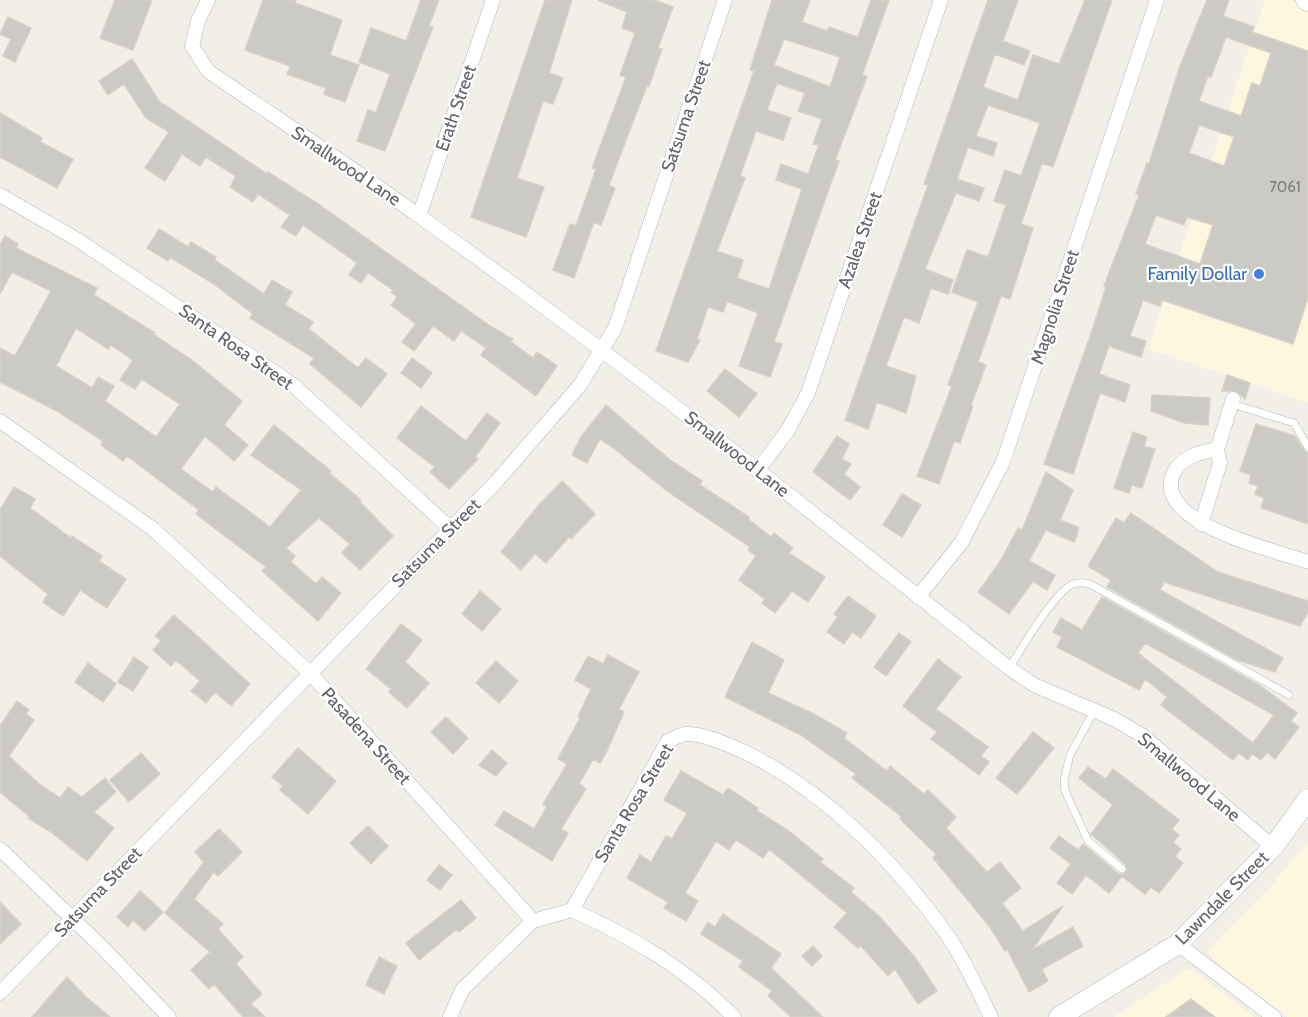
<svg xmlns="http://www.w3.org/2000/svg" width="1308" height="1017" viewBox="0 0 1308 1017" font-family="Cabin,sans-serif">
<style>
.commercial{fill:#fef7e0}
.building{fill:#cccac5;stroke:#d6d1c6;stroke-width:1.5;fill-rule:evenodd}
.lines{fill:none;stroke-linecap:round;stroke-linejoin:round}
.lane-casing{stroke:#b5b8bc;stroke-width:8}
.street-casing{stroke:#b5b8bc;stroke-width:15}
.secondary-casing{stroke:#b6babf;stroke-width:21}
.lane{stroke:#fff;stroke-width:7}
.street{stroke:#fff;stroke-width:14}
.secondary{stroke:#fff;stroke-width:20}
.shop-dot{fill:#3f7fe0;stroke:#fff;stroke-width:2}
.labels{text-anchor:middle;stroke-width:4.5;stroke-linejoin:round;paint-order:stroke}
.number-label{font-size:15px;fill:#7a7d7f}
.street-label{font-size:18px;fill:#5f6368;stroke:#fff}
.shop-label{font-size:18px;fill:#366cbe;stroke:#fff;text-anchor:end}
</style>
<rect width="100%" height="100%" fill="#f1efe8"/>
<path class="commercial" d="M1265,0H1289L1308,7V403L1148,349Z
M1308,841V1017H1287L1217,963L1209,954V949L1270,888Z
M1192,969L1254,1017H1114L1185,970Z"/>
<path class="building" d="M115,0H152L133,50L100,38Z
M263,0H296L295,3L342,20L330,55L359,65L345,102L324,94L326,88L287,74L290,66L245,50Z
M421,0H439L429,26L433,27L385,151L357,141L368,110L376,113L390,74L359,62L371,28L406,41Z
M545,0H572L549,73L563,78L553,104L543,101L517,178L544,187L526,237L471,217Z
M598,0H654L673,7L658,48L662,49L649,86L647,85L609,185L615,188L601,225L594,222L574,278L553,270L570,224L576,226L596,169L592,168L626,77L620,75L635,33L622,28L627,12Z
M772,0H810L802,22L827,31L829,27L858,37L871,0H889L862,75L867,77L835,160L839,161L774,342L782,344L770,377L739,366L758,313L727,301L723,312L708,307L697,339L700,340L688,362L656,351L754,71L750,70ZM784,39L840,57L830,87L774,65ZM777,83L805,93L798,111L822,119L813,144L819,145L808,174L781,164L776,180L802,189L769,289L737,278L743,260L717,251L745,178L740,176L756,131L783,140L791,118L767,110Z
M988,0H1018L1003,41L1030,51L1024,65L995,54L983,87L1018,100L1033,55L1059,64L1085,0H1112L1053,167L1042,163L1021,224L1033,228L1010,299L1001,296L978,362L986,365L971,405L973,406L960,443L954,441L939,484L917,476L952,386L948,385L978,302L952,292L967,250L988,257L1006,205L994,201L1005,170L1021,176L1040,123L988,105L976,136L997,143L993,156L968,147L957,179L984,188L979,201L956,193L925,269L953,280L948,294L931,288L919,323L904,317L886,366L916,376L906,413L877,402L868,429L845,420L928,185L924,184Z
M1207,0H1229L1223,16L1254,27L1252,32L1308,51V298L1293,344L1162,300L1160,306L1143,300L1130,336L1146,341L1141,357L1109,346L1099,374L1130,385L1125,402L1100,393L1073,474L1044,464L1092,331L1106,287L1104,286L1139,195L1136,194L1147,163L1149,164L1180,66ZM1226,37L1271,53L1260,86L1252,83L1241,116L1199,101L1208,76L1211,77ZM1199,125L1234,137L1224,166L1189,153ZM1156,215L1184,225L1187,217L1213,225L1200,264L1145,244Z
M8,17L31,28L15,62L3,56L11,39L0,34Z
M132,59L159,101L267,174L268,172L317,203L490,326L513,339L511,342L533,358L537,352L557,366L536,396L481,355L486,348L461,331L454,341L433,326L414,351L402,342L416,324L391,305L397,297L391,292L393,290L368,273L361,283L349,275L357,263L303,225L296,236L281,227L290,215L258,194L253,202L230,187L236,176L206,157L200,166L182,154L165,181L145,168L169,132L146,118L124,84L108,95L99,81Z
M0,113L42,138L40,142L73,159L57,188L0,157Z
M159,229L188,247L191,242L216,257L215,260L264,294L272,280L292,292L285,305L313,322L309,329L358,368L366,358L387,374L361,407L310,364L314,358L250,318L253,314L214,284L170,257L168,261L147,248Z
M5,236L18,244L16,248L97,288L94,295L155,333L153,334L192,360L242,401L224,425L248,445L234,461L205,436L181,469L213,492L216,487L270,527L301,490L251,455L274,425L331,471L329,473L361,500L360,502L393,536L360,570L342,553L350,544L319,518L286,548L295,556L291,562L316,584L322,577L341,593L318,621L262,571L266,567L196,514L199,510L127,456L123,461L101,445L103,441L57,411L0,382V348L15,356L51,291L12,272L0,294V245ZM76,328L108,349L111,345L133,360L120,380L135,389L142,379L180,404L156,437L105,401L114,386L98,377L92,388L56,366Z
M412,358L432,373L421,388L401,373Z
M725,369L757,394L739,417L707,391Z
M1227,375L1250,383L1245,399L1236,391H1222Z
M1152,395L1210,398L1208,425L1184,423L1151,411Z
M606,405L669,459L702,481L700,485L749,517L748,519L771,537L774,533L793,548L789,553L825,577L808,602L792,591L775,613L762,603L765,599L739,580L756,556L748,550L750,547L667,491L612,447L600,439L587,463L572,455L581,437Z
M421,406L466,441L487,413L500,423L475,457L478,459L449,489L430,472L435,467L397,438Z
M1256,424L1295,436L1304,450L1308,453V524L1261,508L1264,498L1255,494L1258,486L1249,483L1251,475L1240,471Z
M1133,432L1147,437L1144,446L1155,449L1142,488L1132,485L1129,493L1114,488Z
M837,436L849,444L842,459L851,464L844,474L860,487L850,500L813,472Z
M1046,472L1073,490L1060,520L1078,527V533L1074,542L1046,530L1029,561L1055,575L1047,590L1033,581L1009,614L978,592L1001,560L1018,528L1022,530Z
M562,481L595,514L571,539L569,537L546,563L535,554L521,570L501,552L538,506Z
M14,487L35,499L30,508L71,538L72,536L102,556L99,561L126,579L107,608L80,590L63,616L43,602L48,594L0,556V510Z
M902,494L921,505L902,537L883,525Z
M1131,513L1218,572L1308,601V612L1300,626L1164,582L1160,590L1283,658L1275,672L1237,660L1107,587L1111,580L1088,566L1116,518L1124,523Z
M480,591L501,609L482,631L462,614Z
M848,596L876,616L861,638L852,632L844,644L827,632L838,617L834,614Z
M1102,597L1259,685L1297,713L1291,721L1299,727L1275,759L1267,752L1261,760L1252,754L1248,760L1239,753L1233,760L1161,705L1167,697L1145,679L1139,690L1057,647L1062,637L1053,632L1061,618L1082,630ZM1145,643L1274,715L1253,743L1138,653Z
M174,615L250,684L231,706L215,692L206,703L191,691L200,681L176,660L171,666L153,650L161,641L155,636Z
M401,624L422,640L405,662L429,683L407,708L389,692L391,689L366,669Z
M899,633L911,642L886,676L874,667Z
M752,642L784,660L768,693L814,714L847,733L844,738L887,771L890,766L924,794L928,790L956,817L946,828L987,872L1000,862L1021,888L1002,903L1023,931L1063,906L1032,950L1073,927L1083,946L1042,969L1048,981L1029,992L1007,949L1005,951L990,927L933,858L936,854L900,819L902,817L852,778L856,774L801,735L725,697Z
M608,655L639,672L619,709L624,712L607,751L600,763L593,759L579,784L586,789L561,829L568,833L552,861L495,825L504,811L534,829L547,807L543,804L567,764L558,759L580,718L578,716L591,689L575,680L588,656L603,664Z
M134,657L148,667L133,691L118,682Z
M938,659L961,677L936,709L988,747L981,756L989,762L979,775L931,739L937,732L903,706Z
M496,661L518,681L499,703L476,683Z
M88,663L116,684L103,702L75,682Z
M17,701L29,710L26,714L34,720L9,756L38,783L60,798L68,787L82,797L105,778L116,792L94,812L114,828L87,861L51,832L28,818L30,817L0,792V726Z
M446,717L468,738L453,754L431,732Z
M1033,732L1054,748L1017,794L996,778Z
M298,748L336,781L308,814L280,790L283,786L272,777Z
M492,750L507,763L496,776L479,765Z
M141,753L160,774L129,802L110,780Z
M1088,767L1106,779L1113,769L1179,820L1172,829L1179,835L1173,842L1181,849L1175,856L1183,863L1159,893L1151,887L1145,894L1122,876L1109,893L1086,875L1072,894L1057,883L1071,864L1050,848L1059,836L1078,850L1083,844L1119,874H1124L1127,870L1126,865L1091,834L1113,805L1079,778Z
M681,771L723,795L728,788L758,808L756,810L789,831L823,859L820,862L854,888L851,892L880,917L917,960L937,991L918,1004L895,969L888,976L860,945L858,948L834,927L847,913L769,849L763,858L736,840L729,850L716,841L685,893L698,901L686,921L664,908L668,902L627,878L640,855L651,862L666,836L672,839L687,813L664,800Z
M368,826L388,846L371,864L350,843Z
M219,829L242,852L218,876L214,872L194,899L223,924L218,929L243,957L236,964L262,994L251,1004L265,1017H243L214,984L209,989L191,970L210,952L165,913L204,862L195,852Z
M439,865L452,875L440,890L427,880Z
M140,891L163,912L145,931L133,920L128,927L117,917Z
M461,900L476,918L459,932L457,929L419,960L406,943Z
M0,902L21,924L0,944Z
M723,914L781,954L771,968L823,1017H791L768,996L772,991L739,967L743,961L701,934L708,922L715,927Z
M813,946L822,956L812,966L802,956Z
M379,957L397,966L384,994L366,985Z
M67,977L85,996L110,1017H32Z
M1191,999L1215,1017H1166Z"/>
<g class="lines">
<g class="lane-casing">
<path id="lane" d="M1232,404L1294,423L1308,447
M1009,668C1023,647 1049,601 1068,587C1075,582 1082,582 1090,584L1289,695
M1094,711L1070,755L1064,780L1065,791L1088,841L1122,869"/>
</g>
<g class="street-casing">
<path id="street" d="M208,0L198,21L192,46L208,71C278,119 350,166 419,216C621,360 815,515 1009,668L1034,685L1114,719L1143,736L1273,847
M0,195L78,240L292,384L450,528
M419,216L493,0
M0,421L153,529L309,672L533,921
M1217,450C1201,451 1182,457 1174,472C1149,523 1275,550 1308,562
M758,470L788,430L808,393L941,0
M1201,524L1220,463L1217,450L1233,399
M918,597L961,543L1003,462L1157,0
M0,849L102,947L169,1017
M572,910L668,741C673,739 679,735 685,734C700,733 714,740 729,745C817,782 893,859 948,936C965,961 978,990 991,1017
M1178,944L1274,1017
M0,993L497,481L580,385L615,328L725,0
M450,1017L462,990L533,921L572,910C632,937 687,969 734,1017"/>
</g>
<g class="secondary-casing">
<path id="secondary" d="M1306,0L1308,1
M1059,1017L1178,944L1273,847L1308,799"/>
</g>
<use href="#lane" class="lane"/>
<use href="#street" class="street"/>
<use href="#secondary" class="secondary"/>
</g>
<circle class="shop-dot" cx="1259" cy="274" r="6"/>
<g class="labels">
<g class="number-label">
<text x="1285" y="192">7061</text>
</g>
<g class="street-label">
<text transform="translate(456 108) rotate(-71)" y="6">Erath Street</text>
<text transform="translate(686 116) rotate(-71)" y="6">Satsuma Street</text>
<text transform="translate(346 166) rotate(34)" y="6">Smallwood Lane</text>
<text transform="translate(860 240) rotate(-71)" y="6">Azalea Street</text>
<text transform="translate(1055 307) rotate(-72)" y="6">Magnolia Street</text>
<text transform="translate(236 347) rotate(35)" y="6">Santa Rosa Street</text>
<text transform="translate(737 454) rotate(38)" y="6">Smallwood Lane</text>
<text transform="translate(436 543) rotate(-45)" y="6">Satsuma Street</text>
<text transform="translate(366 736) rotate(48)" y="6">Pasadena Street</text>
<text transform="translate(1189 777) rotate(40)" y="6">Smallwood Lane</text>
<text transform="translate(634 803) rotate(-59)" y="6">Santa Rosa Street</text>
<text transform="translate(98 892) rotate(-46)" y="6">Satsuma Street</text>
<text transform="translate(1222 898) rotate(-45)" y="6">Lawndale Street</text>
</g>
<g class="shop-label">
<text x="1247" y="280">Family Dollar</text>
</g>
</g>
</svg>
